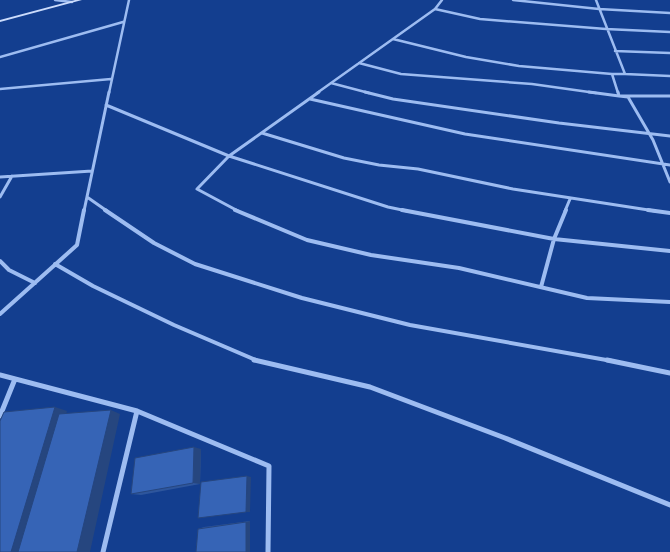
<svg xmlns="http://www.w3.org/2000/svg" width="670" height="552" viewBox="0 0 670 552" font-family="Quicksand,sans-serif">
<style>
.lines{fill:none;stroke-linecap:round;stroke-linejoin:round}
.minor-far3{stroke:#9dbcf1;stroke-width:2.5}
.minor-far2{stroke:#9dbcf1;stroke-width:3}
.minor-far1{stroke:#9dbcf1;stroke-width:4}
.minor{stroke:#9dbcf1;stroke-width:5}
.secondary{fill:#ccdcfc;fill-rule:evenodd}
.wall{fill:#2e569d}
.shaded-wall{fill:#26467f}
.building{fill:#3664b6;stroke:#26467f}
</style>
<rect width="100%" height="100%" fill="#133e8f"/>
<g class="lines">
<path class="minor-far3" d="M55,0L72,2
M513,0L599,9L670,13
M596,0L625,74H612L618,93
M435,9L480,19L606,29L670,32
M393,39L466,57L519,66L612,74
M615,51L670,53
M0,57L123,22
M359,63L401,74L532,84L596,93
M625,74L670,76
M331,83L369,93
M0,89L111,79
M109,93L129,0
M317,93L435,9L442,0"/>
<path class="minor-far2" d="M365,92L393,99L559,123L670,136
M589,92L619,96H670
M618,92L619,96L628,97L653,140L670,182
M310,99L465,134L670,165
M106,105L229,156L319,92
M262,133L344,158L379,165L418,169L513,189L655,211
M0,177L92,171
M0,197L12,176
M87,197L107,211
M84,211L109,92
M238,211L197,189L229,156L388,207L407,211
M565,211L570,199"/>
<path class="minor-far1" d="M105,210L154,243L195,264L302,298L410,325L612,361
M235,210L307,240L371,255L459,268L587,298L670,302
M402,210L554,239L670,251
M648,210L670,213
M0,261L9,270L35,283
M55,264L93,286L174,325L258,361
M541,287L554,239L566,210
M0,314L77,245L84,210"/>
<path class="minor" d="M254,360L370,387L505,438L670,505
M607,360L670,373
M0,375L137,411L103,552
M137,411L269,466L268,552
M0,416L15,379"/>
<path class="secondary" d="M75,0H82L0,22V20Z"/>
</g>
<path class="wall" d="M201,449L200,484L141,495L131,494Z
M250,521V552L198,529L204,527Z"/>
<path class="shaded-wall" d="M55,407L67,411L26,552H11Z
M111,410L120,414L90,552H77Z
M194,447L201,449L200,484L193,483Z
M247,476L251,477L250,512H246Z
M250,521V552H246V522Z"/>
<path class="building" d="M55,407L11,552H0V421L4,412Z
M111,410L77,552H18L59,414Z
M194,447L193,483L131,494L135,458Z
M247,476L246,512L198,518L201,482Z
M246,522V552H196L198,529Z"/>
</svg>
